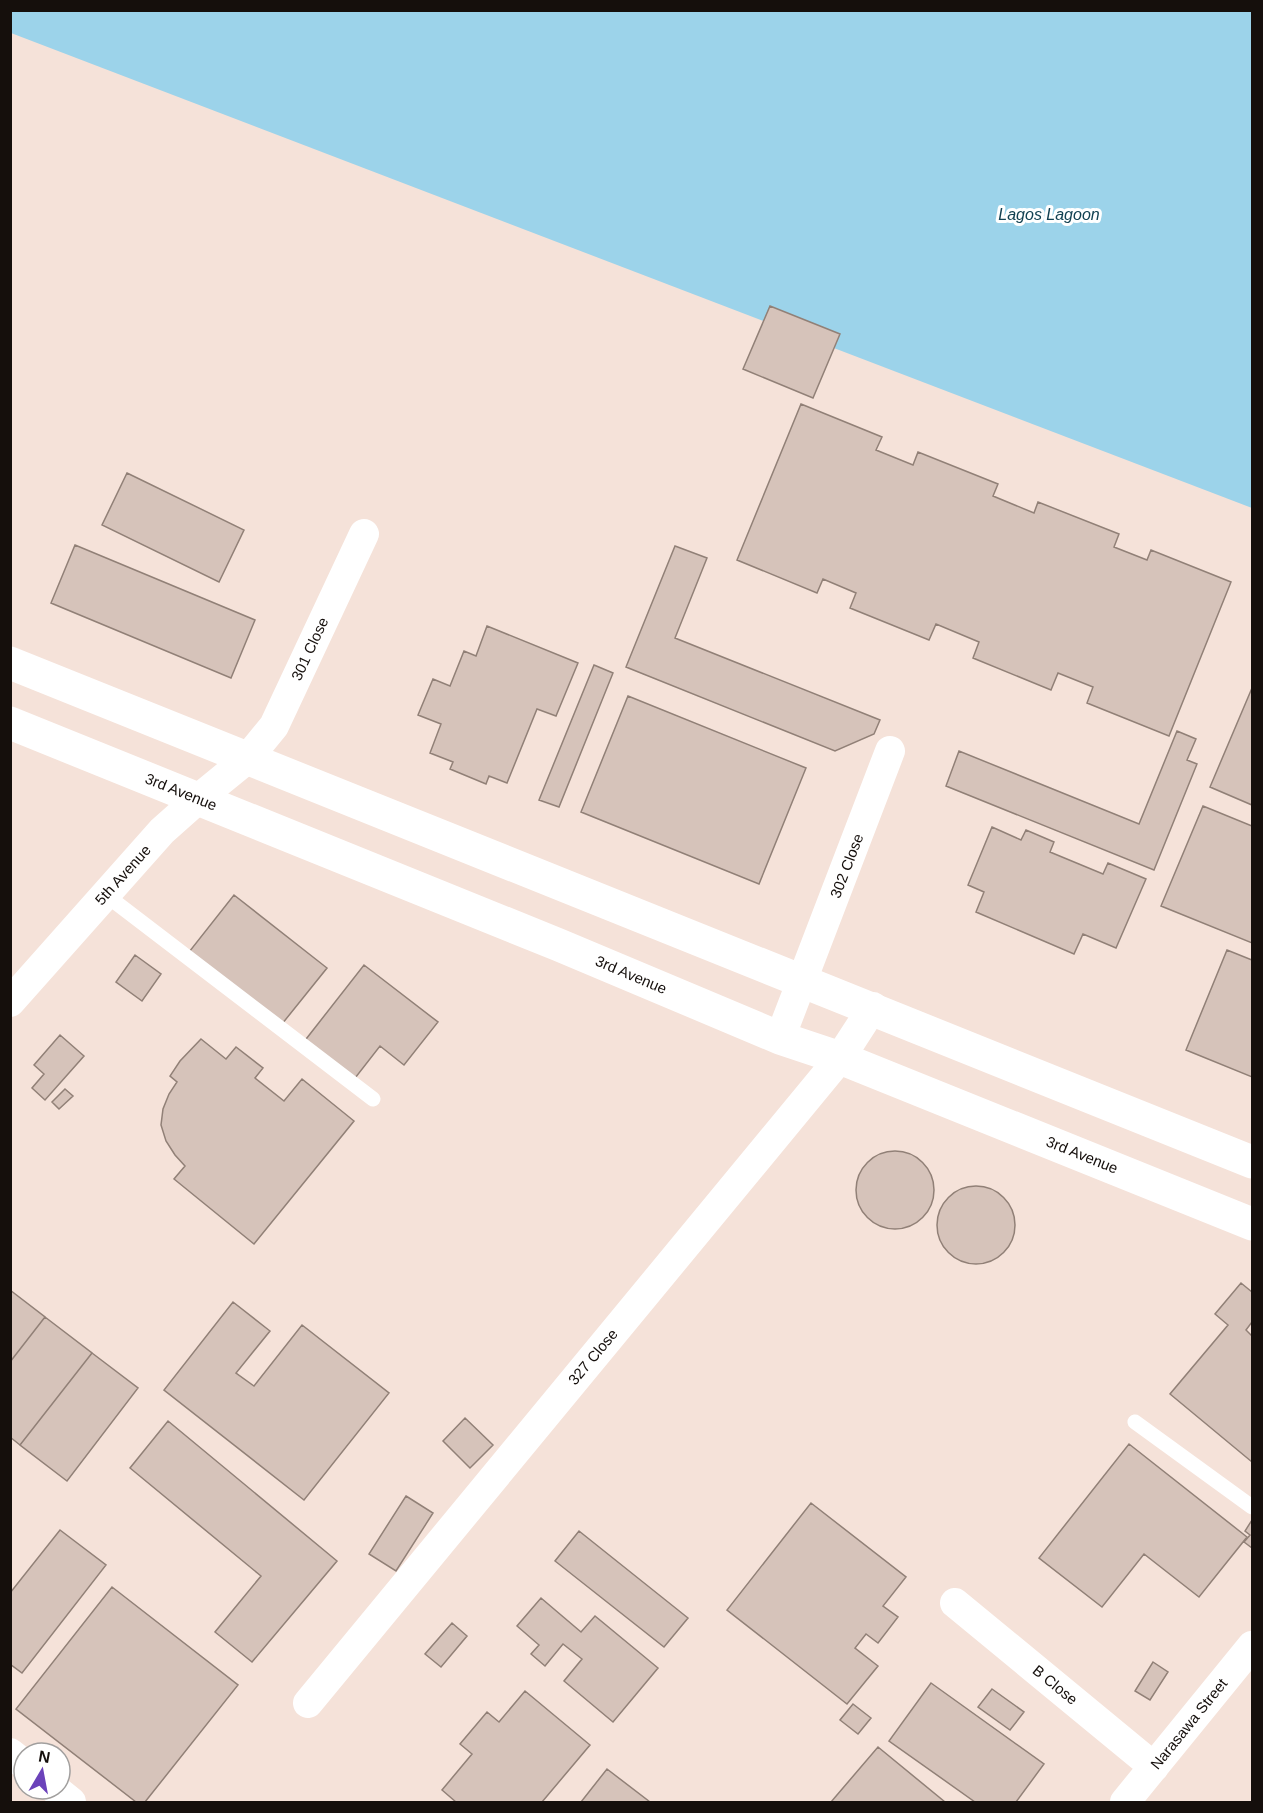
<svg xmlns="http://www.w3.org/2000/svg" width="1263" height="1813" viewBox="0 0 1263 1813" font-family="Helvetica,sans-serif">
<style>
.water{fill:#9cd3ea}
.building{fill:#d6c3ba;stroke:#918077;stroke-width:1.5}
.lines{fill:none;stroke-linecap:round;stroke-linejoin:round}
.service{stroke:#fff;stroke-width:15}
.minor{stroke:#fff;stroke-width:30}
.tertiary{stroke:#fff;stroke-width:33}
.labels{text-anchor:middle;stroke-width:6;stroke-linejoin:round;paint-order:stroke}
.street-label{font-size:15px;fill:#150f0c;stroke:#fff}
.water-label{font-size:16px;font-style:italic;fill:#124152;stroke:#fff}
</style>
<rect width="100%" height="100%" fill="#f5e2d9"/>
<path class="water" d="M10,11H1252V508L11,33Z"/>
<path class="building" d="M770,306L840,334L813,398L743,369Z
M801,404L882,437L876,450L913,465L918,452L998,484L993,496L1034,513L1038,502L1119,534L1114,547L1147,560L1151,550L1231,582L1169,736L1087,703L1093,687L1058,673L1051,690L973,658L979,642L936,624L929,640L850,608L856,593L823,579L817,593L737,560Z
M127,473L244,530L219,582L102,525Z
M75,545L255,620L231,678L51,603Z
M675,546L707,558L675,638L880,720L874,734L835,751L626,667Z
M487,626L578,663L556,716L537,709L507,783L489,776L486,784L450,769L453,762L430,753L441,724L418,715L433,679L450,686L464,651L476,656Z
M594,665L613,673L559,807L539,800Z
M1252,688V805L1210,787Z
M628,696L806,768L759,884L581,812Z
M1177,731L1196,739L1187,760L1197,764L1154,870L946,786L959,751L1139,824Z
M1203,806L1252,826V943L1161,906Z
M992,827L1021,840L1026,830L1054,842L1050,852L1103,874L1108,863L1146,879L1116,948L1083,934L1074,954L976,912L984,892L968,885Z
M234,895L327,968L282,1024L189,952Z
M1227,950L1252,960V1077L1186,1050Z
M135,955L161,974L142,1001L116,982Z
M364,965L438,1022L404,1065L380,1046L352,1082L303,1043Z
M60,1035L84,1056L45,1100L32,1088L44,1074L34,1065Z
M201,1039L226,1059L236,1047L263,1068L255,1078L284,1101L302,1079L354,1121L254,1244L174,1179L185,1166L175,1155L166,1141L161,1125L163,1109L169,1094L177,1082L170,1076L180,1061Z
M65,1089L73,1096L59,1109L52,1102Z
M856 1190a39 39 0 1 1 78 0a39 39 0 1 1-78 0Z
M937 1225a39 39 0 1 1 78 0a39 39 0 1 1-78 0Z
M1241,1283L1252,1292V1322L1246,1330L1252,1336V1462L1170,1394L1228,1325L1215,1314Z
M10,1290L45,1317L10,1362Z
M233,1302L270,1331L236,1373L254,1386L302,1325L389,1393L304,1500L164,1390Z
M45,1317L92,1353L20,1445L10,1437V1362Z
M92,1353L138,1388L67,1481L20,1445Z
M465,1418L493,1445L470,1468L443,1441Z
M168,1421L337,1561L252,1662L215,1632L261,1576L130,1468Z
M1129,1444L1247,1537L1199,1597L1144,1554L1102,1607L1039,1558Z
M406,1496L433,1513L396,1571L369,1554Z
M811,1503L906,1577L883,1606L898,1617L878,1643L866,1634L855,1648L878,1666L847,1704L727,1610Z
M1252,1520V1548L1244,1542L1250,1535L1245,1531Z
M60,1530L106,1565L22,1673L10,1664V1593Z
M579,1531L688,1618L664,1647L555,1561Z
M112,1587L238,1685L145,1802H136L16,1709Z
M541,1598L581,1632L595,1616L658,1668L613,1722L564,1681L582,1659L563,1644L545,1666L531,1654L539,1645L517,1626Z
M452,1623L467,1636L441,1667L425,1654Z
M1153,1662L1168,1672L1150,1700L1135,1691Z
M931,1683L1044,1764L1016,1802H975L889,1741Z
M992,1689L1024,1712L1010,1730L978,1707Z
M525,1691L590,1745L542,1802H456L442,1790L472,1754L460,1744L487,1712L499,1722Z
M853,1704L871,1718L858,1734L840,1720Z
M878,1747L945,1802H831Z
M607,1769L650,1802H581Z"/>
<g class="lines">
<path class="service" d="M106,895L373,1099
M1135,1422L1252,1507"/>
<path class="minor" d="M10,1002L162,831L198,799L247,759L274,726L364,534
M780,1038L890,751
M955,1603L1154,1767
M308,1703L840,1058L873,1007
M10,1753L24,1764
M55,1789L71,1802
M1125,1802L1252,1646"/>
<path class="tertiary" d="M10,663C424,830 839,994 1252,1162
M10,723L559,945L780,1038L840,1058L1252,1224"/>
</g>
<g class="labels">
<g class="street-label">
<text transform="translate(310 649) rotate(-65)" y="5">301 Close</text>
<text transform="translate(181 792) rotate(22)" y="5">3rd Avenue</text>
<text transform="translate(847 866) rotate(-69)" y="5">302 Close</text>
<text transform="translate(123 875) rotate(-48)" y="5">5th Avenue</text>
<text transform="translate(631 975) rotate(23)" y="5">3rd Avenue</text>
<text transform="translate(1082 1155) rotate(22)" y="5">3rd Avenue</text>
<text transform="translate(593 1357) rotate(-50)" y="5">327 Close</text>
<text transform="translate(1055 1685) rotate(39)" y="5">B Close</text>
<text transform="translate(1189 1724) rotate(-51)" y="5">Narasawa Street</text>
</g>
<g class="water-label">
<text x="1049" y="220">Lagos Lagoon</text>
</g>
</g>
<rect width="1263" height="1813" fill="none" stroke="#150f0c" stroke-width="24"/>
<g transform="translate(42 1771) rotate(10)"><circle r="28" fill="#ffffff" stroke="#a19f9e" stroke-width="1.5"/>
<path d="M0-4.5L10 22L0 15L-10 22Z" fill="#6b42ba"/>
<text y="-9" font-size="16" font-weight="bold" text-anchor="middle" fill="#150f0c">N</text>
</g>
</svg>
